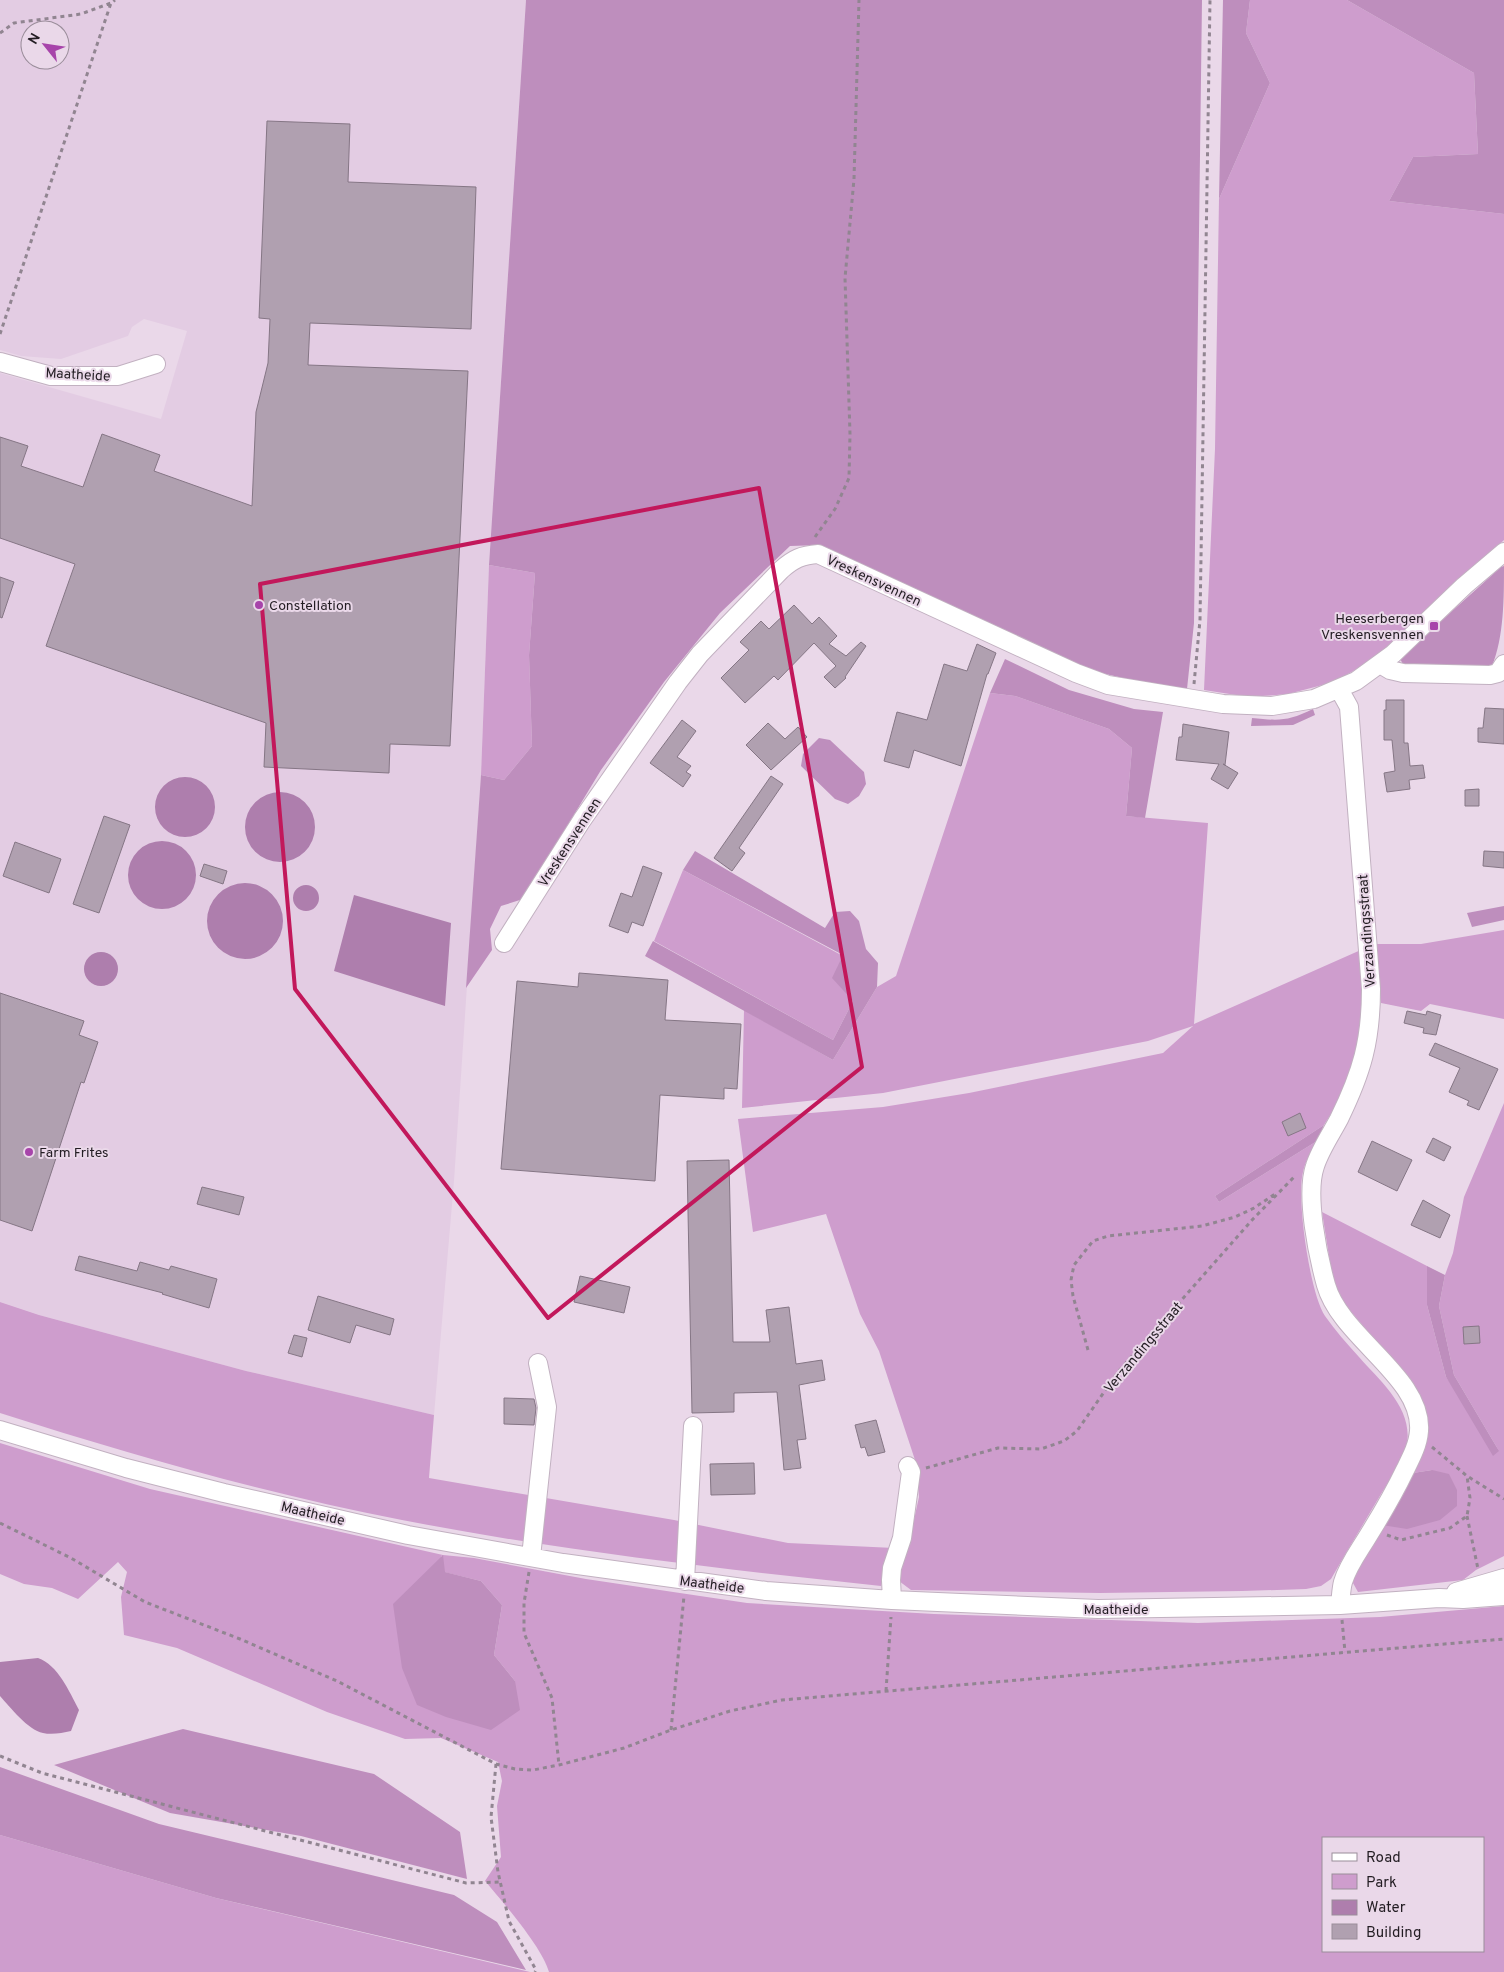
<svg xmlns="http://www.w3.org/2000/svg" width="1504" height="1972" viewBox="0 0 1504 1972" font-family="Overpass,sans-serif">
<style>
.built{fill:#e3cce3;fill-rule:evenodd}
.green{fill:#ce9dcd;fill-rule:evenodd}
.forest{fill:#be8ebd}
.water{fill:#ae7ead}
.building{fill:#b0a0b0;stroke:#857685}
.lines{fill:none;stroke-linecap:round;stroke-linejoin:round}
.minor-casing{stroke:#c2b1c1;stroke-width:20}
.path{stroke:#918591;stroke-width:3;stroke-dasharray:4 4;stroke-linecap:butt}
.minor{stroke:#fff;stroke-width:18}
.marked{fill:none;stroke:#c2185b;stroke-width:4;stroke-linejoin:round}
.poi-dot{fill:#a744aa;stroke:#ead8e9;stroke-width:2}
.labels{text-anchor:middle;stroke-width:4;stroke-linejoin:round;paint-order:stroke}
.street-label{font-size:14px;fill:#231d23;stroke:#ead8e9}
.poi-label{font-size:14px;fill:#231d23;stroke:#ead8e9;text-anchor:start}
</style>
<rect width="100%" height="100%" fill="#ead8e9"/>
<path class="built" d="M0,0H526L489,565L481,775L454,1181L434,1415L246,1371L39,1315L0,1302V373L161,419L187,331L144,319L132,327L128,336L61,359L21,356L0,350ZM30,30H60V60H30Z"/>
<path class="green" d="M1250,0H1347L1474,73L1478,154L1413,157L1389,201L1504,214V540L1374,659L1334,682L1288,694L1249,697L1204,690L1215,449L1219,199L1270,83L1246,33Z
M489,565L535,573L529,655L532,746L504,780L481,775Z
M990,693L1015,696L1109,729L1132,748L1126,816L1208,823L1194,1024L1363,949L1364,1029L1344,1093L1324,1125L1215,1196L1219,1202L1317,1141C1313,1150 1305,1161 1303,1172C1296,1198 1310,1294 1325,1316C1335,1330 1347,1344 1359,1357C1380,1381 1413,1408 1407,1444C1404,1461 1390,1479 1381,1494C1364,1523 1347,1551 1331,1579L1321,1586L1306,1589L1242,1591L1100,1593L911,1590L899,1581L902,1557L913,1524L919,1497L916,1463L879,1351L860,1314L826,1214L753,1232L738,1119L883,1107L969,1093L1163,1053L1193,1026L1148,1041L883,1093L742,1108L744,1010L833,1060L877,987L896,976Z
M683,870L843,956L853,1001L833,1040L654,941Z
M1504,930V1019L1430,1004L1421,1011L1381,1003L1376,944H1421Z
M1504,1103V1556L1476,1570L1463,1580L1358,1592L1353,1583V1578L1382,1525L1432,1470L1413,1473L1424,1408L1416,1388L1341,1300L1332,1275L1322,1212L1427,1266V1305L1446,1377L1499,1451L1454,1375L1439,1306L1445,1275L1453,1253L1464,1197Z
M0,1302L39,1315L246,1371L434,1415L429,1478L674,1520L788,1543L894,1548L885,1568L881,1586C721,1569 561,1551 402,1520C266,1494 132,1455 0,1413Z
M0,1443L150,1489L443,1555L474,1558L586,1579L747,1603L934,1614L1198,1623L1380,1617L1504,1606V1972H549C543,1948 502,1901 485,1881L501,1857L497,1806L502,1781L498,1762L441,1738L405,1739L327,1712L177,1648L124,1635L121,1597L127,1572L118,1562L78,1599L52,1588L24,1584L0,1574ZM442,1555L444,1572L481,1581L502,1605L494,1655L515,1681L402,1668ZM1323,1838H1483V1951H1323Z
M0,1835L216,1898L530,1972H0Z"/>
<path class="forest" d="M526,0H1202L1194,623L1187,689L1136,681L1097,672L1050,652L821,545L790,546L720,613L664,682L601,770L523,899L501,906L490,929L492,950L466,988L481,775L504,780L532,746L529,655L535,573L489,565Z
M1223,0H1250L1246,33L1270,83L1219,199Z
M1347,0H1504V214L1389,201L1413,157L1478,154L1474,73Z
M1504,566C1504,598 1504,637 1492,666L1482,667L1403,665L1400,658L1501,567Z
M1005,659L1069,690L1134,709L1163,712L1145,818L1126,816L1132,748L1109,729L1015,696L990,693Z
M1313,709L1315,715L1293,725L1251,726L1252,718C1280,721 1288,721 1313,709Z
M819,738L830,740L864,772L866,784L859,796L848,804L835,799L801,766L803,754Z
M695,851L825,928L835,912L850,911L859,921L866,949L878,963L877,987L833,1060L645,956L653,941L833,1040L853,1001L832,978L843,955L683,870Z
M1504,906V920L1472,927L1467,913Z
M1324,1125L1317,1141L1219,1202L1215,1196Z
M1427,1266L1445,1275L1439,1306L1454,1375L1499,1451L1493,1456L1446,1377L1427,1305Z
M1432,1470L1449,1474L1457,1490V1506L1440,1520L1407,1529L1382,1525L1413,1473Z
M443,1555L445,1572L481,1581L502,1605L494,1655L515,1681L520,1710L491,1730L446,1717L417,1705L402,1668L393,1604Z
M183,1729L374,1774L460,1832L467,1879L301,1836L170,1813L54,1765Z
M0,1767L159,1824L454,1895L497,1922L526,1970L216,1898L0,1835Z"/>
<path class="water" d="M155 807a30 30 0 1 1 60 0a30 30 0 1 1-60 0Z
M245 827a35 35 0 1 1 70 0a35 35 0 1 1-70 0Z
M128 875a34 34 0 1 1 68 0a34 34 0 1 1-68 0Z
M207 921a38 38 0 1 1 76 0a38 38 0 1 1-76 0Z
M293 898a13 13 0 1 1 26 0a13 13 0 1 1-26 0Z
M354,895L451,923L445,1006L334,971Z
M84 969a17 17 0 1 1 34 0a17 17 0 1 1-34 0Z
M38,1658C58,1665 69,1691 79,1710L71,1731C62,1733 52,1735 43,1733C28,1730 10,1707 0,1696V1662Z"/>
<path class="building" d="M267,121L350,124L348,182L476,187L471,329L310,323L308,365L468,371L450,746L390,744L389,773L264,767L266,723L46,646L75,564L0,538V437L28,446L21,466L83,487L102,434L160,455L154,471L252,506L256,412L268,363L270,319L259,318Z
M0,577L14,582L2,618L0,617Z
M794,605L812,624L819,617L837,636L829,644L846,656L861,642L866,646L845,677L846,678L835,688L824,677L836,666L814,643L778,680L774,676L745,703L721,678L749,650L740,642L761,621L769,629Z
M977,644L996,653L988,674H987L961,766L914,750L909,768L884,761L897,712L927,720L944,664L967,671Z
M1386,700H1404V743H1408L1410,766L1423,765L1425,778L1409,780L1410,789L1387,792L1384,773L1395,771L1392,740H1384V710H1386Z
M1485,708L1504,709V744L1478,742V728H1483Z
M682,720L696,731L677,757L691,766L686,772L691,775L683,787L650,763Z
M768,723L785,739L798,727L807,737L771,770L746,745Z
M1183,724L1229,732L1225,765L1223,764L1238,773L1228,789L1211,779L1219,764L1176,760L1179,737H1182Z
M771,776L783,784L739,848L745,853L732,871L714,858Z
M1479,789V806H1465V790Z
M104,816L130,825L99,913L73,904Z
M15,842L61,859L49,893L3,876Z
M1484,851L1504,852V868L1483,866Z
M204,864L227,871L223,884L200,876Z
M643,866L662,873L643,926L632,922L628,933L609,926L621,893L632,897Z
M579,973L668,980L665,1020L741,1024L737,1089L724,1088V1099L660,1095L655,1181L501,1169L517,981L578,987Z
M0,993L84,1021L79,1035L98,1042L84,1083L81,1082L32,1231L0,1220Z
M1407,1011L1426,1015L1427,1011L1441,1015L1436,1035L1423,1033L1424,1028L1404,1023Z
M1435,1043L1498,1069L1479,1110L1467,1105L1469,1101L1449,1092L1460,1068L1429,1055Z
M1300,1113L1306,1128L1288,1136L1282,1122Z
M1433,1138L1451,1147L1444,1161L1426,1152Z
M1372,1141L1412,1160L1397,1191L1358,1172Z
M729,1160L733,1342H770L766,1310L789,1307L796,1364L822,1360L825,1380L799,1385L806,1439L797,1440L801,1468L784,1470L777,1392L734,1393V1412L692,1413L687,1161Z
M202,1187L244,1197L239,1215L197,1204Z
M1423,1200L1450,1215L1440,1238L1411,1225Z
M79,1256L137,1271L140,1262L169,1270L171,1266L217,1279L209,1308L162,1294L163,1293L75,1270Z
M580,1276L630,1287L624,1313L574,1302Z
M318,1296L394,1319L390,1335L356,1325L350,1343L308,1330Z
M1479,1326L1480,1343L1464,1344L1463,1327Z
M294,1335L307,1338L302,1357L288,1353Z
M504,1398L534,1399L536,1408L534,1425L504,1424Z
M876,1420L885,1452L868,1456L865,1447L861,1448L855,1425Z
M754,1463L755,1494L711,1495L710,1464Z"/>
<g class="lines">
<g class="minor-casing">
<path id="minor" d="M0,362L51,376H118L156,364
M1380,664L1390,670L1403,673L1490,675L1498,673L1504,664
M1339,689L1349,707L1371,989C1371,1041 1362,1072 1339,1119C1331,1134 1320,1150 1315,1166C1305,1195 1318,1256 1326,1285C1341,1338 1423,1377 1419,1431C1418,1445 1411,1458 1405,1470C1394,1493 1381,1515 1368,1536C1359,1551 1348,1565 1343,1582C1341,1589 1341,1598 1340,1605
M504,943L582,820L678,682L700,654L781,570C793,559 802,555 818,554L1076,673L1108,685L1223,704L1272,706L1314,699L1356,681L1393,654L1464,586L1504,552
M0,1430L126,1468L224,1493L408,1535L563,1563L766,1591L892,1600L1098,1609L1340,1605L1439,1598L1463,1599L1504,1596
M531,1557L547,1407L538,1363
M685,1581L693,1426
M1456,1592L1504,1578
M892,1600L891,1580L892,1568L902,1538L911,1472L908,1466"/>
</g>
<path class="path" d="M0,33L14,23L81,14L111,3
M0,334L111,3L115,0
M815,537L835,509L849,478L850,434L845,278L854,179L859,0
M1194,684L1200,620L1210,0
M1088,1350L1073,1296L1071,1280L1074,1265L1093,1241L1108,1236L1202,1226L1235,1217L1254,1208L1275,1194
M1432,1447L1467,1476L1504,1499
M926,1468L998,1448L1041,1449L1064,1441L1077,1431L1118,1372L1253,1219L1296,1175
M1467,1516L1478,1569
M0,1523L71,1558L145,1602L240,1639L337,1681L496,1764L515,1769L533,1770L559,1765L624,1748L671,1730L730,1711L782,1700L1504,1639
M1387,1535L1401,1540L1450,1528L1467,1516L1470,1498L1467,1476
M529,1572L524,1603V1633L552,1698L559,1765
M1342,1620L1345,1652
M886,1691L891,1617
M671,1730L684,1596
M0,1756L42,1773L466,1883L500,1882
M496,1764L491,1817L498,1872L509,1921L536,1970L535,1972"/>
<use href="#minor" class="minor"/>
</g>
<path class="marked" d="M759,488L862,1067L548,1318L295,989L260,584Z"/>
<g class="poi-dot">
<circle cx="259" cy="605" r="5"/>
<rect x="1429" y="621" width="10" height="10" rx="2.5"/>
<circle cx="29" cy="1152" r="5"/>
</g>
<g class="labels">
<g class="street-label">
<text transform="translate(78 374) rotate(3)" y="5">Maatheide</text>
<text transform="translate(874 580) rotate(25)" y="5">Vreskensvennen</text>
<text transform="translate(569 842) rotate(-57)" y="5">Vreskensvennen</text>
<text transform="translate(1366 931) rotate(-94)" y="5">Verzandingsstraat</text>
<text transform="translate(1143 1347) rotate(-50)" y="5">Verzandingsstraat</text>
<text transform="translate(313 1513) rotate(13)" y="5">Maatheide</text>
<text transform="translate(712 1584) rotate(7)" y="5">Maatheide</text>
<text x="1116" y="1614">Maatheide</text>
</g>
<g class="poi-label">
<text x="269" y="610">Constellation</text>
<text x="1424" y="623" text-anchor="end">Heeserbergen<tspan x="1424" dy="16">Vreskensvennen</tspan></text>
<text x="39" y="1157">Farm Frites</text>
</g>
</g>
<rect x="1322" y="1837" width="162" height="115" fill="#ead8e9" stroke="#9a8d9a"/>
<rect x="1332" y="1853" width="25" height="8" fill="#ffffff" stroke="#9a8d9a"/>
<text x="1366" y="1862" font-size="15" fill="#231d23">Road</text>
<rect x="1332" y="1874" width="25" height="15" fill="#ce9dcd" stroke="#9a8d9a"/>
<text x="1366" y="1887" font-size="15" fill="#231d23">Park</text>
<rect x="1332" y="1900" width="25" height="15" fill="#ae7ead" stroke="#9a8d9a"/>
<text x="1366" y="1912" font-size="15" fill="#231d23">Water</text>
<rect x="1332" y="1924" width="25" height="15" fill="#b0a0b0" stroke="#9a8d9a"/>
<text x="1366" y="1937" font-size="15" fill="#231d23">Building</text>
<g transform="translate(45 45) rotate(300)"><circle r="24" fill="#ead8e9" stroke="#9a8d9a"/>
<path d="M0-4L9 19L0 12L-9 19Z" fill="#a744aa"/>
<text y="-8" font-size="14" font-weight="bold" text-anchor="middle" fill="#231d23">N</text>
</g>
</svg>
